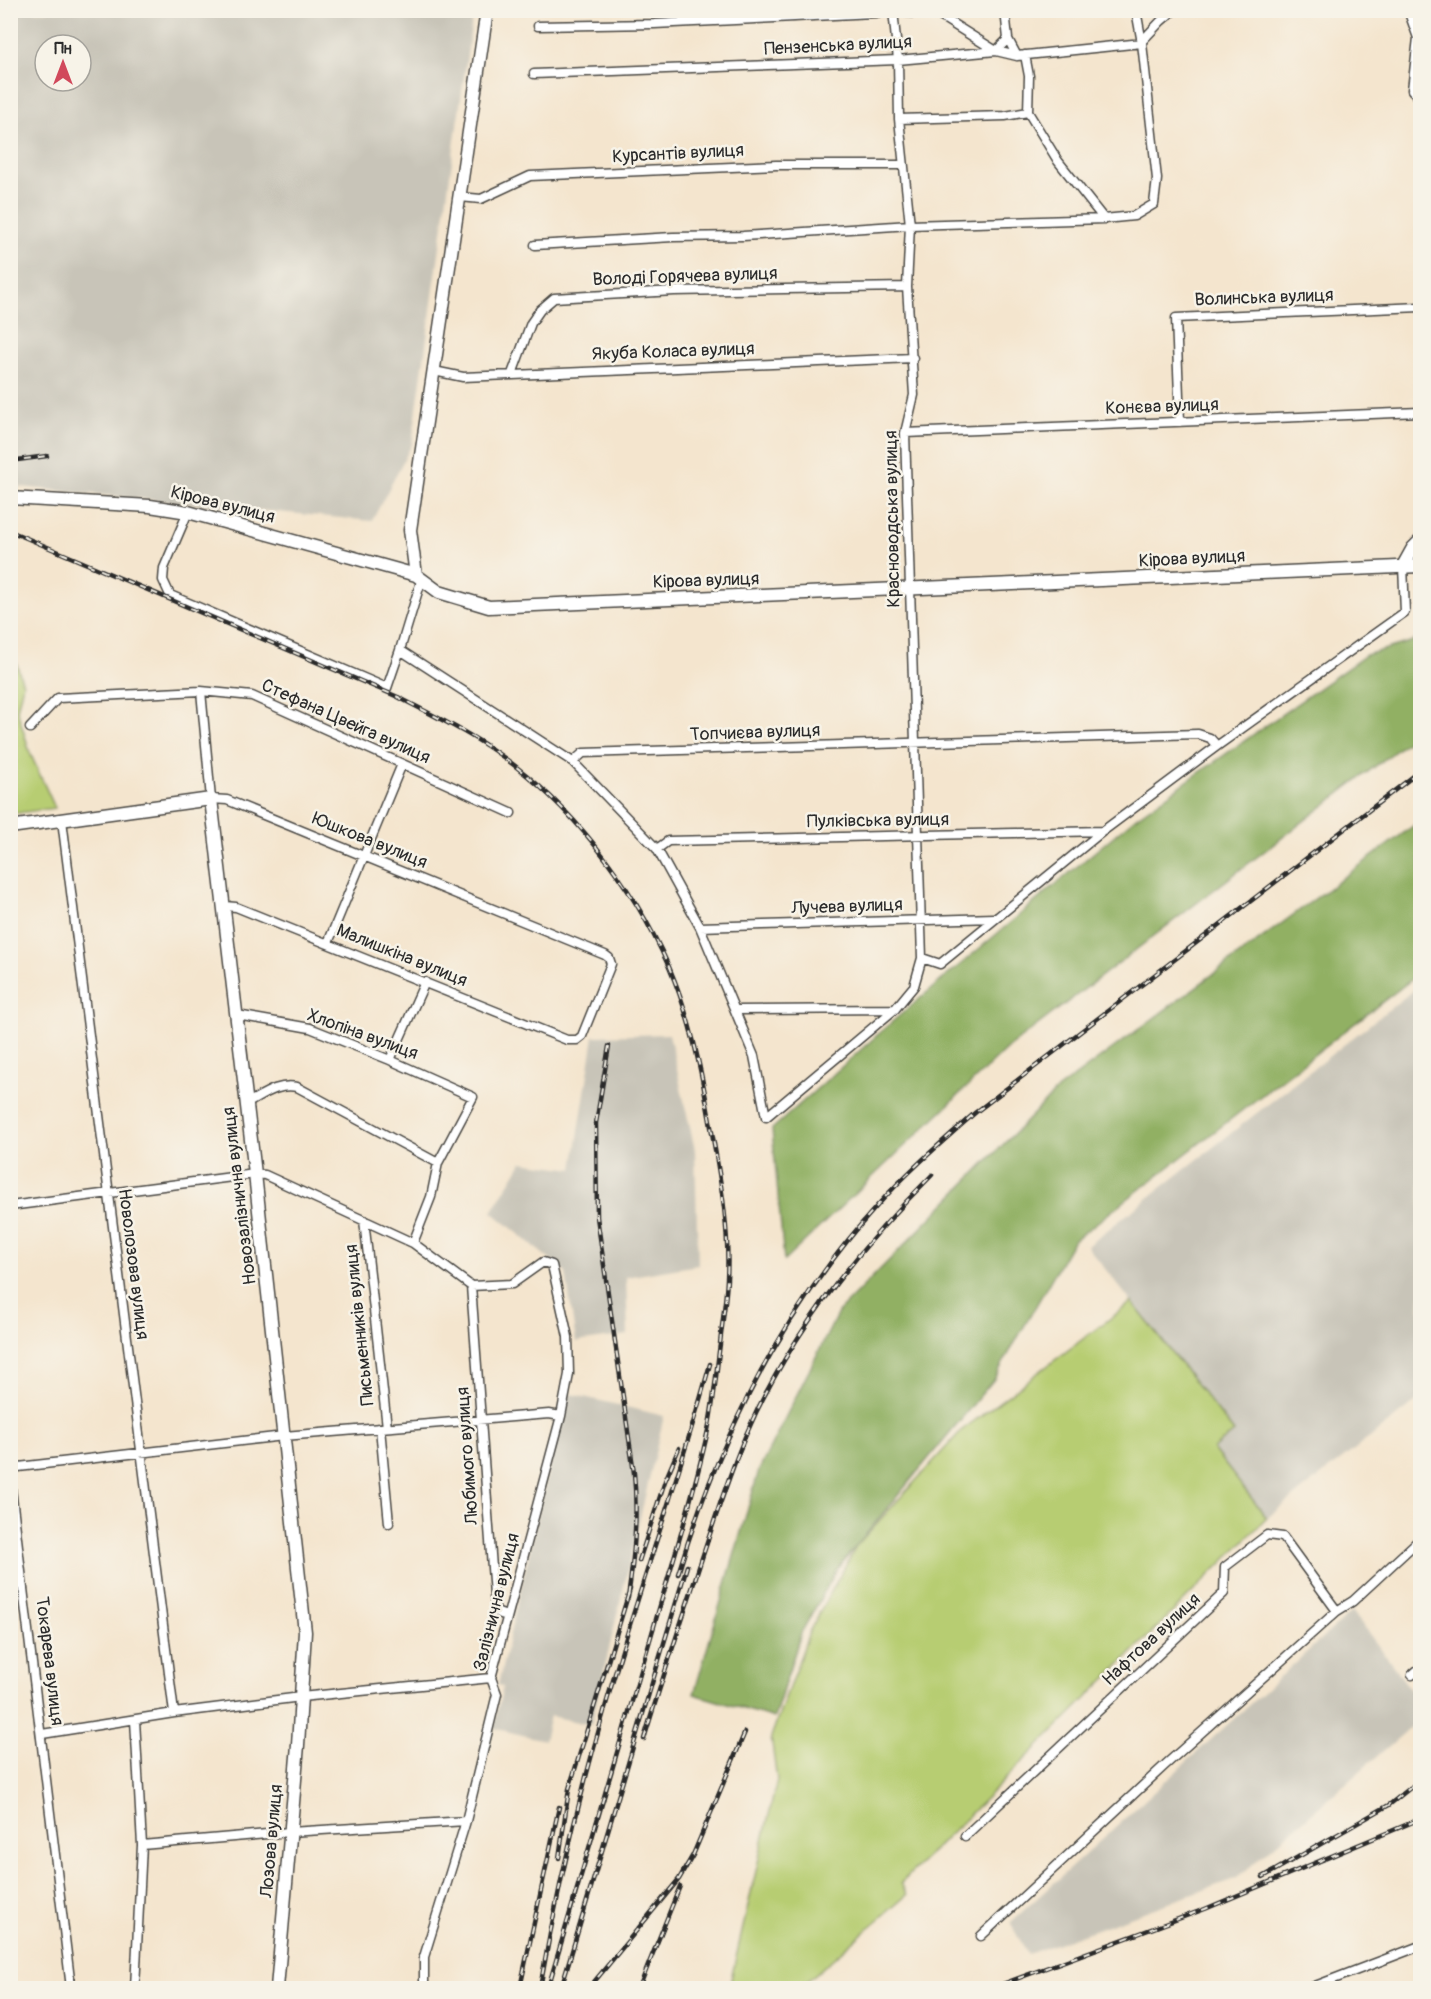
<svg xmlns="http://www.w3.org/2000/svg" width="1431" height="1999" viewBox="0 0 1431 1999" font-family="Pangolin,sans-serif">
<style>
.industrial{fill:#c8c4b8;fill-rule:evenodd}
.green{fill:#b7cd72;stroke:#717c4e;stroke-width:1.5}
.forest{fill:#91b064;stroke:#5e6e48;stroke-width:1.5}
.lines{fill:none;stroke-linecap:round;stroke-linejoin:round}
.street-casing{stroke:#494743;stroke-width:11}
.secondary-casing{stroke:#494743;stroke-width:15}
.street{stroke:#fff;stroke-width:8}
.secondary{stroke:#fff;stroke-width:12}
.rail-casing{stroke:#2b2b2b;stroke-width:4.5}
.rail{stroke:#f7f3e8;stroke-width:2;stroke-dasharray:7;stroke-linecap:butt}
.labels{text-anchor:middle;stroke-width:5;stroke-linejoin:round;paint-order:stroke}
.street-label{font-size:18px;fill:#2b2b2b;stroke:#f7f3e8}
</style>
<rect width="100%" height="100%" fill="#f7f3e8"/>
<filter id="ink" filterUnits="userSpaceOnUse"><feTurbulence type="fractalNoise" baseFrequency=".0167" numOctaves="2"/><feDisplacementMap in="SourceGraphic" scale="12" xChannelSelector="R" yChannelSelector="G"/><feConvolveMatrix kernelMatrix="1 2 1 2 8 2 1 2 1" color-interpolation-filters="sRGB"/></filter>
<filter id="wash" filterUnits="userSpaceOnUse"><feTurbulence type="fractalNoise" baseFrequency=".008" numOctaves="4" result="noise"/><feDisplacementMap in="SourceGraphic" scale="24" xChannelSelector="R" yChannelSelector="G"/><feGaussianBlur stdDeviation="1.35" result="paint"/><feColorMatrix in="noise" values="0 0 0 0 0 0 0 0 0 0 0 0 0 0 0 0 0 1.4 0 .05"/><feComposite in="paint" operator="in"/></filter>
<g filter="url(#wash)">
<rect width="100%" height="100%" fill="#f4e5ce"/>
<path class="industrial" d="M10,11H470L472,20L412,444L372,521L11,486ZM45,45H81V81H45Z
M1420,985V1398L1267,1518L1212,1448L1234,1431L1087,1246Z
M669,1034L695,1150L698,1265L626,1277L628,1335L576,1342L566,1273L492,1212L522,1162L573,1169L594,1036Z
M567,1393L664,1416L591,1725L550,1716L544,1740L493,1728L503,1687L498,1685Z
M1352,1611L1420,1702V1719L1237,1878L1028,1954L1010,1923Z"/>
<path class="green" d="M10,644L23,684L17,710L30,753L55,808L11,814Z
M1132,1302L1234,1432L1213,1449L1267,1518L901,1883L907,1895L799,1988H729L777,1780L771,1737L810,1630L857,1545L962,1430Z"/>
<path class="forest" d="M1420,639V732L1009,1047L784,1261L772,1129L893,1021L1135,818L1366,655Z
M1420,821V973L1073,1241L994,1379L838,1568L801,1633L774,1718L694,1694L759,1470L839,1311L1058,1089Z"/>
</g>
<g filter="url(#ink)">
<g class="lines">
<g class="street-casing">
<path id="street" d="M893,10L898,60L899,119L910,225L907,287L914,395L905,433L922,958
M1005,10L1008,39L1017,56
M1408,10L1418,38L1412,90L1420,98
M538,26L654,24L893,12L937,14L996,51L1008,39
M1142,41L1161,21L1174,10
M1025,55L1029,76L1028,112L1058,161L1104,219
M534,74L898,60L996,51L1017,56L1142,43
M899,119L1005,116L1028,112
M460,197L481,199L530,176L776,165H902
M535,245L673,237L743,236L910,225L1104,219L1134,216L1154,204L1157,179L1142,43L1136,10
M434,371L463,377L913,358
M512,374L531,323L540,310L554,298L674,291L907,287
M1180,422L1176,318L1420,307
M905,433L1420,412
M188,512L164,568L163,580L170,595L387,688L400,650
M422,578L400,650L573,762L583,753L1198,734L1210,738L1217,746
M201,691L211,799L227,800L605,955L609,958L611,964L582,1036L577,1040H567L236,907L224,906
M30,728L58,698L201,691L252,696L511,813
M573,762L657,849L700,927L754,1056L766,1117L895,1009L914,986L922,958L940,964L1103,831L1217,746L1405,612L1403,566
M62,820L174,1713
M657,849L668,841L1103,831
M700,927L994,918
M328,943L402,764
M736,1010L895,1009
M237,1015L310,1028L390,1060L473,1097L438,1163L431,1197L413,1243
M390,1060L425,982
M246,1104C263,1095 278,1083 297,1087L438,1163
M10,1206L255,1174L265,1175L413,1243L471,1286L512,1284L543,1262L552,1265L568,1337L569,1374L561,1416L491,1678L497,1694L466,1821L424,1957V1988
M364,1220L387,1427
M471,1286L495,1608L498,1613L507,1616
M380,1428L389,1523
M10,1468L284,1436L549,1414L561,1416
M10,1480L71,1988
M1412,1675L1420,1668
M42,1734L174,1713L301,1697L491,1678
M965,1836L1224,1593L1225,1567L1267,1535L1283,1537L1337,1611
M142,1845L290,1832L466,1821
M981,1936L1164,1766L1337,1611L1353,1601L1420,1539
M135,1988L142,1845L135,1720
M1310,1988L1420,1946"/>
</g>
<g class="secondary-casing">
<path id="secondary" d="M10,498L150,506L188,512L416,575L439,592L489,607L1420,566
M1403,566L1413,548L1420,541
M416,575L410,530L487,10
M10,827L211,799L255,1174L305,1632L298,1745L277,1988"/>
</g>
<use href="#street" class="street"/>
<use href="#secondary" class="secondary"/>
<g class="rail-casing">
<path id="rail" d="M10,461L47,456
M10,531L398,697C430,714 463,729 493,750C569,801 632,883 669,967C690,1016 701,1069 710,1121C719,1173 730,1226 727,1279C726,1301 722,1323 720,1344C716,1373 714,1402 708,1430C693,1499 671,1566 652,1633C617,1752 582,1870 548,1988
M609,1046L596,1123L597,1217L634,1473C638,1516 634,1556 628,1598
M639,1561L665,1481L679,1448
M678,1574C719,1437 781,1313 877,1206C907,1172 942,1142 976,1112L1420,771
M644,1739C662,1679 682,1620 701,1561C715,1519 728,1477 745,1437C787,1338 857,1250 932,1175
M559,1858L569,1789L630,1589
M1263,1877L1389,1805L1420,1780
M520,1988L559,1807
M540,1988C556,1896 577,1805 603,1715C636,1597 678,1482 710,1364
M561,1988L687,1566
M589,1988L679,1879L693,1855L745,1732
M639,1988L680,1886
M992,1988L1205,1909L1420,1819"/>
</g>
<use href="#rail" class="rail"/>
</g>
</g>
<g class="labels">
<g class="street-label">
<text transform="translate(838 45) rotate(-3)" y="6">Пензенська вулиця</text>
<text transform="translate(678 153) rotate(-3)" y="6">Курсантів вулиця</text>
<text transform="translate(685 276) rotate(-2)" y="6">Володі Горячева вулиця</text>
<text transform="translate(1264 297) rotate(-2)" y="6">Волинська вулиця</text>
<text transform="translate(673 351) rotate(-2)" y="6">Якуба Коласа вулиця</text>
<text transform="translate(1162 406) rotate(-2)" y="6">Конєва вулиця</text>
<text transform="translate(223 504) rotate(14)" y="6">Кірова вулиця</text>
<text transform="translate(892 519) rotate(-91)" y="6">Красноводська вулиця</text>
<text transform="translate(1192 558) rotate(-3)" y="6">Кірова вулиця</text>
<text transform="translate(706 580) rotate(-2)" y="6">Кірова вулиця</text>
<text transform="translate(346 721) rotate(24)" y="6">Стефана Цвейга вулиця</text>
<text transform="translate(755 732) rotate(-2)" y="6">Топчиєва вулиця</text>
<text transform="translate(878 820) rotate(-1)" y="6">Пулківська вулиця</text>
<text transform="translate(370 840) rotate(22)" y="6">Юшкова вулиця</text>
<text transform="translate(847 906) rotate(-2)" y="6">Лучева вулиця</text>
<text transform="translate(402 955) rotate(22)" y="6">Малишкіна вулиця</text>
<text transform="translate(363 1034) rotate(20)" y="6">Хлопіна вулиця</text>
<text transform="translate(239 1196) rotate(-97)" y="6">Новозалізнична вулиця</text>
<text transform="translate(134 1264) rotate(83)" y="6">Новолозова вулиця</text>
<text transform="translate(359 1325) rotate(-96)" y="6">Письменників вулиця</text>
<text transform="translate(467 1456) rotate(-94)" y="6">Любимого вулиця</text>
<text transform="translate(496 1602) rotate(-76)" y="6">Залізнична вулиця</text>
<text transform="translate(1151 1639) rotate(-43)" y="6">Нафтова вулиця</text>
<text transform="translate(50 1661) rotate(83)" y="6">Токарева вулиця</text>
<text transform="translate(271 1841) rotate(-85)" y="6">Лозова вулиця</text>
</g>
</g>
<rect width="1431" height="1999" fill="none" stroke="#f7f3e8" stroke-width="36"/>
<g transform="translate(63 63)"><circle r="28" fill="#f7f3e8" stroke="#a5a39c" stroke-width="1.5"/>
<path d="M0-4.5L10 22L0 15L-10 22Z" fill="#d1495b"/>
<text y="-9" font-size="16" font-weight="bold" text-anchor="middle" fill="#2b2b2b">Пн</text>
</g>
</svg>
